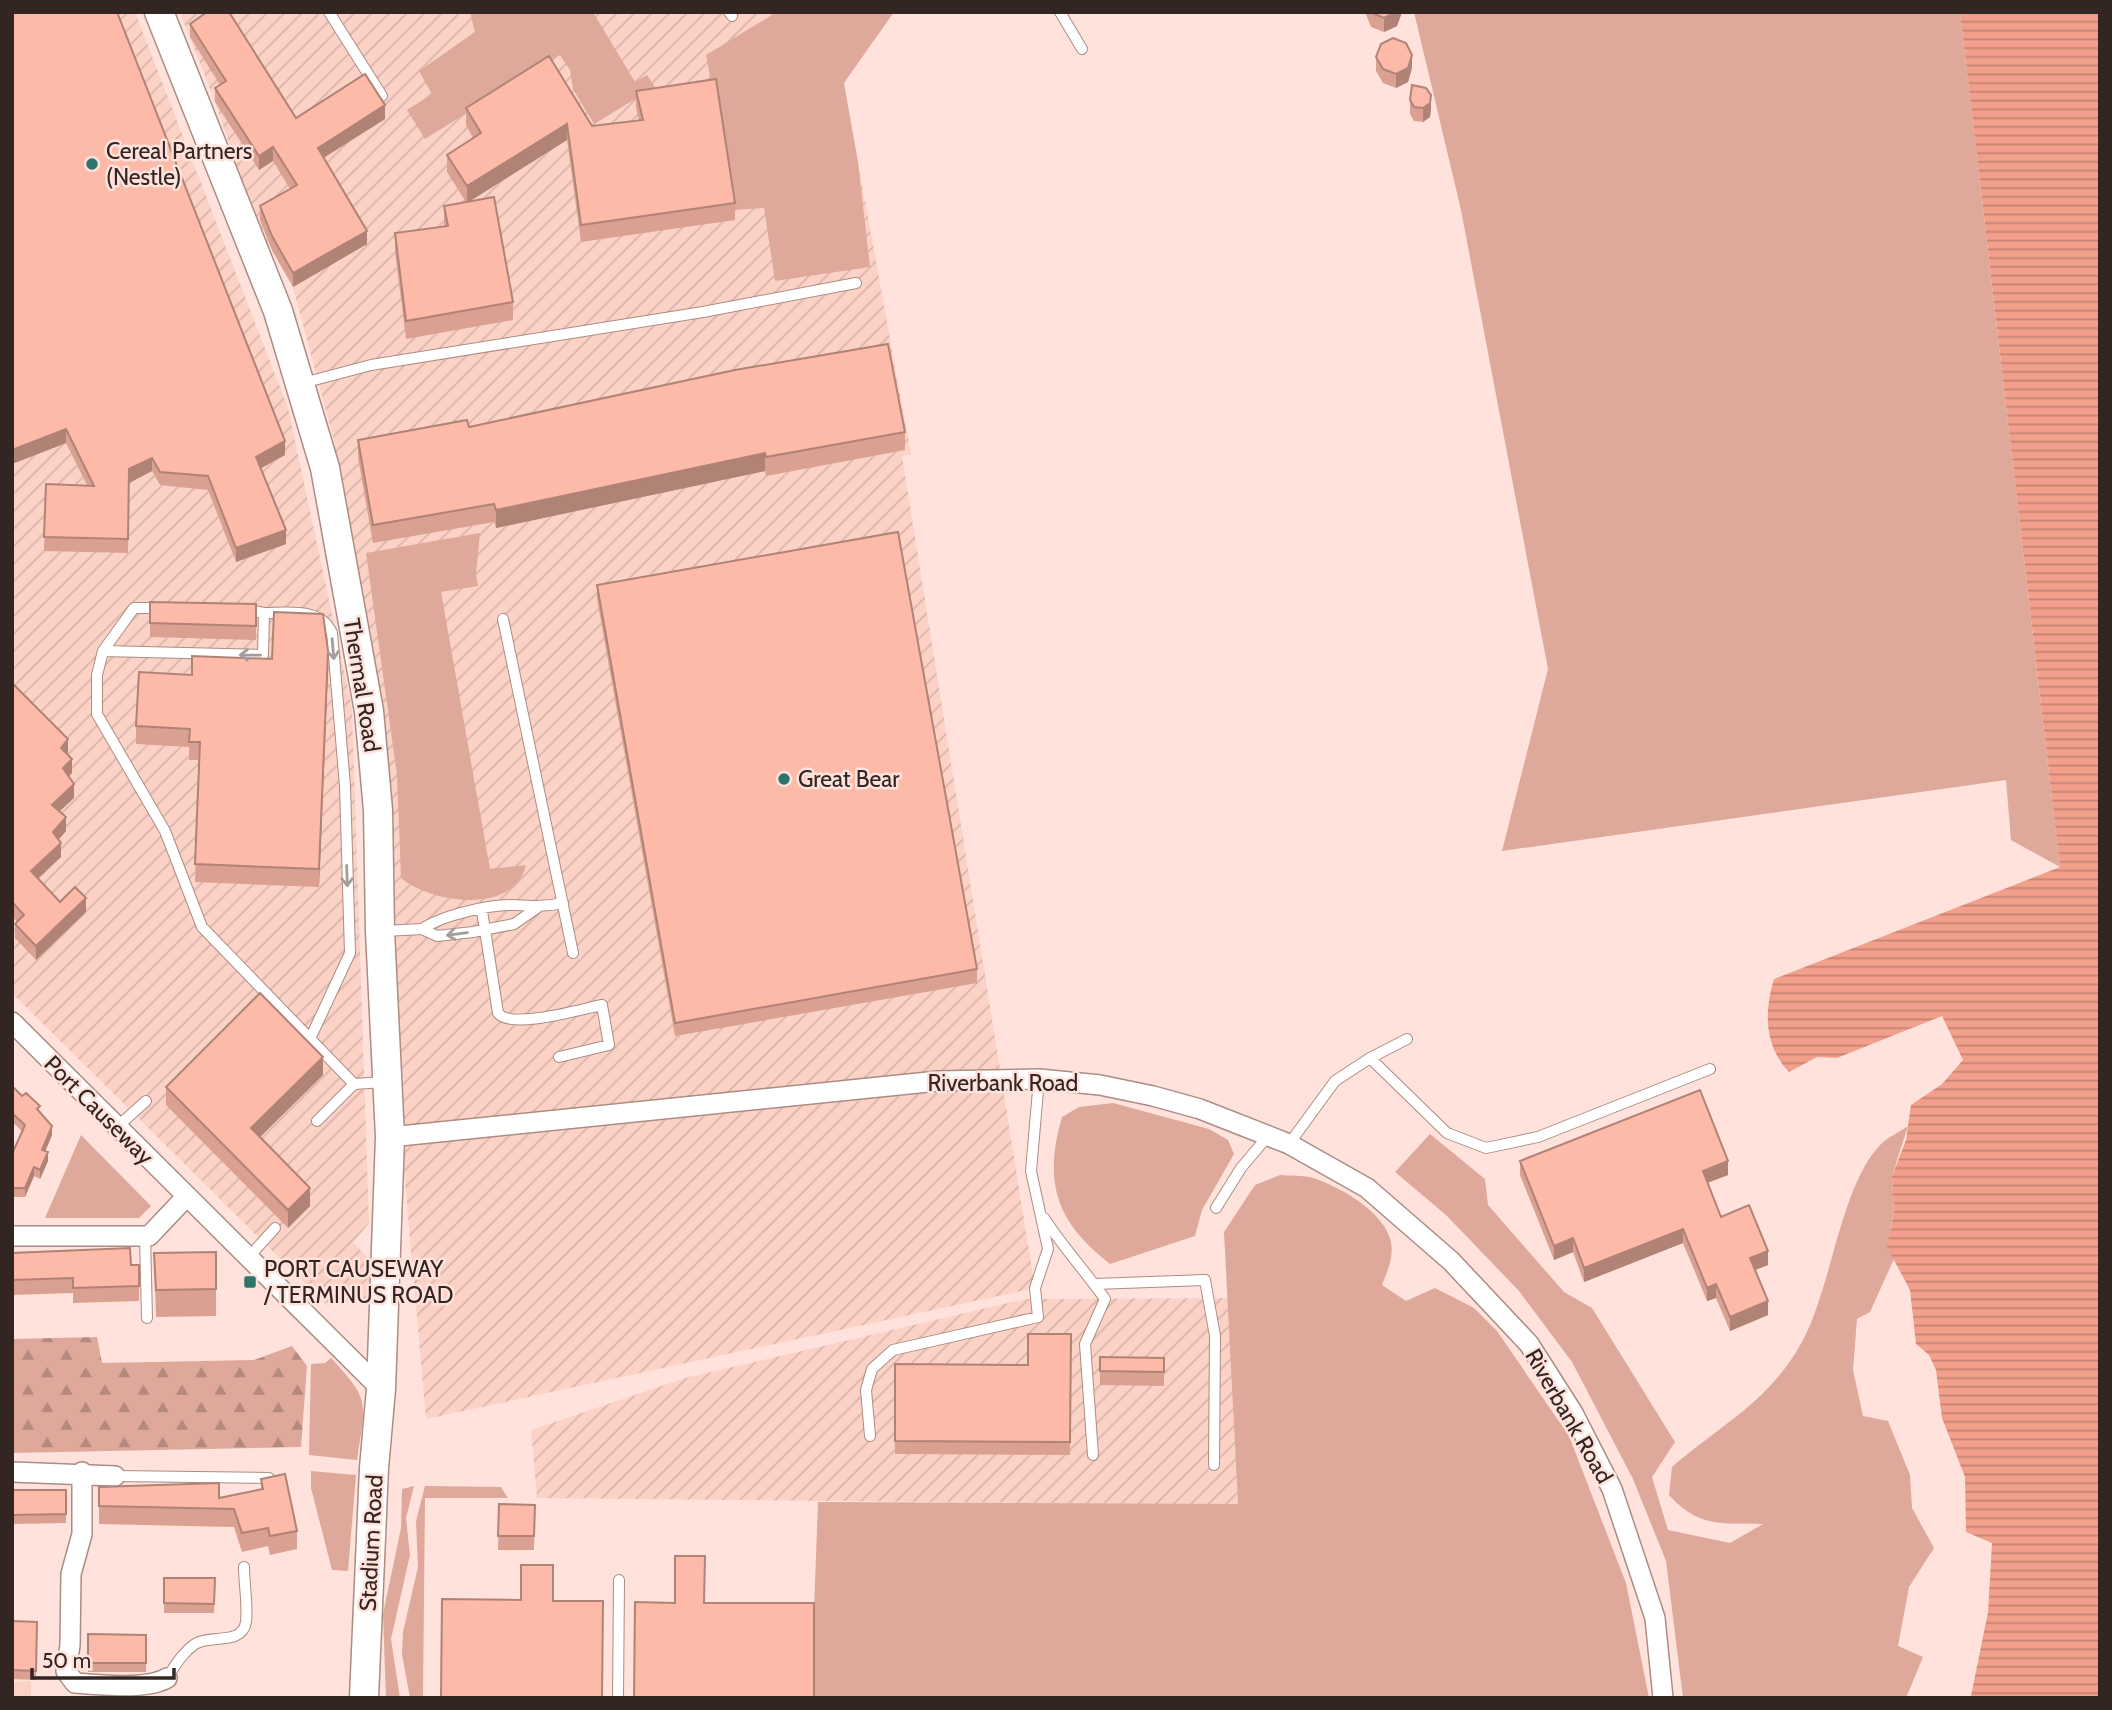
<svg xmlns="http://www.w3.org/2000/svg" width="2112" height="1710" viewBox="0 0 2112 1710" font-family="Cabin,sans-serif">
<style>
.built{fill:#fdd2c6}
.industrial{fill:url(#industrial-furrows)}
.grass{fill:#dea99b}
.forest{fill:url(#forest-firs)}
.water{fill:url(#water-rules)}
.lines{fill:none;stroke-linecap:round;stroke-linejoin:round}
.lane-casing{stroke:#ac8c83;stroke-width:12}
.street-casing{stroke:#ac8c83;stroke-width:22}
.secondary-casing{stroke:#ac8c83;stroke-width:31}
.lane{stroke:#fff;stroke-width:10}
.street{stroke:#fff;stroke-width:19}
.secondary{stroke:#fff;stroke-width:28}
.wall{fill:#daa091}
.shaded-wall{fill:#b18276}
.building{fill:#fdbaa9;stroke:#b18276;stroke-width:2}
.oneway{stroke:#a39d9c}
.poi-dot{fill:#2d746c;stroke:#ffe2db;stroke-width:2.5}
.labels{text-anchor:middle;stroke-width:5;stroke-linejoin:round;paint-order:stroke}
.poi-label{font-size:23px;fill:#322522;stroke:#ffe2db;text-anchor:start}
.street-label{font-size:23px;fill:#322522;stroke:#ffe2db}
</style>
<defs>
<pattern id="industrial-furrows" width="10" height="10" patternUnits="userSpaceOnUse" patternTransform="scale(1.75)"><rect width="10" height="10" fill="#fdd2c6"/><path d="M-1 1l2-2M0 10L10 0M9 11l2-2" fill="none" stroke="#d9b4aa"/></pattern>
<pattern id="forest-firs" width="22" height="20" patternUnits="userSpaceOnUse" patternTransform="scale(1.75)"><rect width="22" height="20" fill="#dea99b"/><path d="M5 1l3.5 6h-7zM16 11l3.5 6h-7z" fill="#b5897e"/></pattern>
<pattern id="water-rules" width="6" height="5" patternUnits="userSpaceOnUse" patternTransform="scale(1.75)"><rect width="6" height="5" fill="#f2a08c"/><path d="M0 2.5h6" fill="none" stroke="#c58272"/></pattern>
</defs>
<rect width="100%" height="100%" fill="#ffe2db"/>
<path class="built" d="M31,1681V1698H12V1682Z"/>
<path class="industrial" d="M12,12H135L288,408L352,708L369,1223L353,1243L369,1258L370,1298L328,1306L12,993Z
M180,12H777L858,162L911,454L902,456L1035,1288L426,1419L351,574L334,441L293,287L256,223L215,102Z
M1228,1298L1238,1505L537,1498L531,1430L685,1378L1026,1299Z"/>
<path class="grass" d="M470,12H593L635,82L647,75L655,87L594,124L573,89L570,70L560,55L425,139L407,110L432,94L419,71L475,32Z
M777,12H894L844,83L858,162L870,267L775,281L764,208L734,210L706,55Z
M1414,12H1960L2060,867L2011,840L2006,780L1502,851L1548,669L1461,210Z
M480,533L476,574L478,586L441,592L490,869L526,865C515,915 432,904 401,878L397,775L366,553Z
M1113,1103L1209,1129L1228,1140L1234,1154L1202,1210L1195,1236L1110,1264C1056,1222 1043,1183 1062,1117L1079,1107Z
M1908,1126L1892,1176L1894,1212L1890,1230L1903,1239L1870,1312L1857,1319L1853,1370L1863,1416L1888,1421L1910,1475L1912,1508L1934,1548L1909,1587L1898,1646L1923,1657L1906,1698H1683L1666,1561L1633,1479L1572,1362L1519,1291L1446,1215L1395,1172L1430,1134L1485,1179L1488,1205L1564,1292L1592,1308L1675,1442L1652,1477L1668,1530L1730,1543L1763,1524C1721,1523 1699,1528 1669,1495L1672,1467C1723,1423 1768,1403 1802,1342C1832,1287 1840,1186 1881,1144C1888,1137 1900,1132 1908,1126Z
M81,1135L151,1206L139,1218H45Z
M1280,1175C1290,1176 1303,1175 1313,1178C1340,1187 1384,1211 1391,1242C1394,1257 1387,1272 1382,1285L1406,1301L1435,1288L1474,1308L1497,1331L1569,1436L1626,1583L1649,1698H814L813,1638L818,1502L1238,1504L1224,1232L1255,1185Z
M331,1358C372,1402 365,1402 357,1460L309,1455L311,1364L325,1363Z
M311,1471L356,1475L348,1571L332,1570L311,1488Z
M414,1486L406,1518L410,1555L391,1639L400,1698H386L383,1614L401,1528L402,1489Z
M425,1486L501,1487L508,1498H425L423,1698H410L402,1654L403,1632L418,1567L416,1521Z"/>
<path class="forest" d="M97,1337L102,1363L254,1360L292,1346L307,1366L301,1447L12,1453V1339Z"/>
<path class="water" d="M1960,12H2100V1698L1971,1696L1988,1612L1992,1543L1966,1532L1965,1477L1942,1418L1936,1370L1929,1355L1916,1344L1910,1290L1887,1247L1894,1212L1892,1176L1906,1140L1911,1105L1942,1084L1963,1060L1942,1016L1837,1058L1817,1057L1789,1072C1764,1046 1764,1011 1774,979L2060,867Z"/>
<g class="lines">
<g class="lane-casing">
<path id="lane" d="M329,12L382,96
M729,12L732,16
M1060,12L1082,49
M303,383L371,365L703,312L856,283
M162,608H134L103,651L97,675V714L165,831L202,927L354,1084L384,1082
M264,613C287,613 321,607 332,633L345,786L350,953L310,1039
M503,619L573,953
M103,651L263,655L264,613L243,609
M482,911L498,1013C511,1030 581,1009 602,1005L609,1045L559,1057
M422,929C441,916 489,904 513,905C531,906 545,907 563,903
M384,931L422,929L437,936L473,932L514,924L537,908
M1370,1058L1447,1133L1486,1148L1538,1137L1710,1069
M317,1121L354,1084
M117,1127L146,1101
M1289,1144L1335,1081L1370,1058L1407,1039
M1216,1208L1241,1168L1268,1136
M1044,1218C1063,1247 1085,1271 1105,1299L1085,1344L1093,1455
M145,1236L147,1318
M248,1258L275,1228
M1095,1284L1205,1280L1215,1336L1214,1465
M870,1436L866,1390L872,1369L893,1350L1038,1317L1035,1288L1048,1249L1031,1171L1039,1079
M115,1476L269,1478
M167,1678C175,1666 182,1653 195,1644C210,1634 242,1646 246,1622C248,1605 244,1584 244,1567
M618,1698L619,1580"/>
</g>
<g class="street-casing">
<path id="street" d="M12,1022L381,1389
M390,1137L938,1081L1039,1079L1100,1085L1153,1096L1200,1109L1289,1144L1367,1188L1451,1261L1529,1344L1573,1413L1612,1489L1655,1618L1663,1698
M12,1236H149L186,1197
M12,1472L115,1476
M82,1472V1534L71,1574L70,1645L66,1671L75,1683C98,1685 147,1690 167,1678"/>
</g>
<g class="secondary-casing">
<path id="secondary" d="M159,12L278,311L325,468L369,711L378,810L380,931L390,1137L381,1389L374,1468L364,1698"/>
</g>
<use href="#lane" class="lane"/>
<use href="#street" class="street"/>
<use href="#secondary" class="secondary"/>
</g>
<path class="wall" d="M12,12L285,455L261,468L286,544L236,562L208,490L160,485L152,471L129,483L128,553L44,551L46,484L87,485L66,443L12,464Z
M1365,12H1402L1397,26L1384,32L1371,27Z
M190,24L296,118L385,119L324,158L367,244L293,287L272,250L260,220V206L290,189L273,161L259,170L215,102V88L220,85L190,37Z
M1376,57L1412,68L1408,82L1396,88L1383,83L1376,71Z
M636,91L735,203V220L581,242L567,140L468,202L513,302V320L406,339L395,252V233L444,227V206L466,202L447,172V155L473,138L466,125V108L592,126L639,121L636,108Z
M1410,100L1431,109L1430,117L1423,122L1414,121L1410,114Z
M469,427L905,432V450L766,476L765,471L496,528L494,522L373,543L358,458V440Z
M597,585L977,969V983L675,1036L597,599Z
M150,602L256,604V640L150,637Z
M328,669L319,887L195,882L199,760H189V747L136,744V726L192,675Z
M12,683L68,753L72,773L69,776L74,798L60,811L66,831L58,839L61,857L38,879L60,902L86,912L36,960L15,938V924L17,922L12,916Z
M323,1075L260,1137L310,1206L288,1228L166,1105V1087Z
M12,1086L40,1112L52,1135L45,1151L48,1161L40,1179L34,1176L25,1197H12V1154L22,1131L12,1122Z
M1520,1161L1728,1175L1708,1183L1721,1217L1768,1265L1755,1270L1768,1315L1730,1331L1716,1298L1707,1301L1683,1243L1584,1282L1573,1252L1554,1260L1520,1175Z
M216,1252V1316L156,1317L154,1253Z
M12,1253L131,1265L139,1286V1301L73,1303V1293L12,1295Z
M1071,1334L1070,1455L895,1454V1364L1028,1365Z
M1100,1357L1164,1358V1386L1100,1385Z
M261,1479L297,1531V1549L270,1555L268,1546L242,1552L234,1527L99,1524V1487L219,1498L261,1489Z
M12,1490H66V1523L12,1524Z
M499,1504L535,1505L534,1550H498Z
M164,1578H215L214,1613H164Z
M12,1621L37,1622L36,1680L12,1679Z
M88,1634L146,1635V1672H88Z"/>
<path class="shaded-wall" d="M1396,12H1402L1397,26L1384,32V18Z
M1412,55V68L1408,82L1396,88V74Z
M1431,95V109L1430,117L1423,122V108Z
M385,105V119L318,161V148Z
M567,124V140L467,203V186Z
M273,147V161L259,170V156Z
M367,231V244L293,287V273Z
M66,429V443L12,464V450Z
M285,441V455L256,471V457Z
M765,453V471L496,528V510Z
M152,458V471L129,483L128,553L129,469Z
M286,530V544L236,562V548Z
M328,651V669L319,887V869Z
M68,739V753L61,762V748Z
M72,759V773L63,782V768Z
M74,784V798L52,818V805Z
M66,817V831L53,846V832Z
M61,843V857L31,885V871Z
M86,898V912L36,960V946Z
M323,1057V1075L251,1146V1128Z
M52,1126V1135L42,1159V1150Z
M48,1152V1161L40,1179V1170Z
M1728,1161V1175L1703,1184V1171Z
M34,1167V1176L25,1197V1188Z
M310,1188V1206L288,1228V1210Z
M1683,1229V1243L1584,1282V1268Z
M1573,1238V1252L1554,1260V1246Z
M1768,1251V1265L1750,1272V1258Z
M1716,1284V1298L1707,1301V1288Z
M1768,1301V1315L1730,1331V1317Z"/>
<path class="building" d="M12,12H117L285,441L256,457L286,530L236,548L208,476L160,472L152,458L129,469L128,539L44,537L46,484L94,486L66,429L12,450Z
M207,12H229L296,118L365,74L385,105L318,148L367,231L293,273L272,236L260,206L297,185L273,147L259,156L215,88L226,81L190,24Z
M1370,12H1396L1384,18Z
M1393,38L1406,43L1412,55L1408,68L1396,74L1383,69L1376,57L1381,44Z
M549,56L592,126L643,120L636,91L716,79L735,203L581,225L567,124L467,186L447,155L481,133L466,108Z
M1412,85L1426,88L1431,95L1430,103L1423,108L1414,107L1410,100Z
M494,197L513,302L406,321L395,233L448,226L444,206Z
M888,344L905,432L766,457L765,453L496,510L494,504L373,525L358,440L467,420L469,427L735,370Z
M898,532L977,969L675,1023L597,585Z
M150,602L256,604V626L150,623Z
M274,612L323,614L328,651L319,869L195,864L200,742H189L190,729L136,726L139,672L192,675V656L272,659Z
M12,683L68,739L61,748L72,759L63,768L74,784L52,805L66,817L53,832L61,843L31,871L60,902L75,887L86,898L36,946L15,924L24,915L12,902Z
M260,993L323,1057L251,1128L310,1188L288,1210L166,1087Z
M12,1086L22,1096L26,1093L40,1106L37,1109L52,1126L42,1150L48,1152L40,1170L34,1167L25,1188H12V1154L25,1125L12,1113Z
M1700,1090L1728,1161L1703,1171L1721,1217L1749,1205L1768,1251L1750,1258L1768,1301L1730,1317L1716,1284L1707,1288L1683,1229L1584,1268L1573,1238L1554,1246L1520,1161Z
M130,1248L131,1265H139V1286L73,1288V1278L12,1280V1253Z
M216,1252V1289L156,1290L154,1253Z
M1028,1334H1071L1070,1442L895,1441V1364L1028,1365Z
M1100,1357L1164,1358V1372L1100,1371Z
M285,1474L297,1531L270,1536L268,1528L242,1533L234,1509L99,1506V1487L219,1483V1498L263,1489L261,1479Z
M12,1490H66V1514L12,1515Z
M499,1504L535,1505L534,1536H498Z
M675,1556H705L704,1603H814V1698H634L635,1602L675,1603Z
M521,1565H553V1601H603L602,1698H441L442,1599L521,1600Z
M164,1578H215L214,1604L164,1603Z
M12,1621L37,1622L36,1671L12,1670Z
M88,1634L146,1635V1663H88Z"/>
<defs><path id="oneway-shaft" d="M-6 0H5M1.5-3L5.5 0L1.5 3" fill="none" stroke-width="1.6" stroke-linecap="round" stroke-linejoin="round" transform="scale(1.75)"/></defs>
<g class="oneway">
<use href="#oneway-shaft" transform="translate(333 649) rotate(85)"/>
<use href="#oneway-shaft" transform="translate(250 655) rotate(-179)"/>
<use href="#oneway-shaft" transform="translate(347 876) rotate(88)"/>
<use href="#oneway-shaft" transform="translate(457 934) rotate(173)"/>
</g>
<g class="poi-dot">
<circle cx="92" cy="164" r="7"/>
<circle cx="784" cy="779" r="7"/>
<rect x="243" y="1275" width="14" height="14" rx="3.5"/>
</g>
<g class="labels">
<g class="poi-label">
<text x="106" y="159">Cereal Partners<tspan x="106" dy="26">(Nestle)</tspan></text>
<text x="798" y="787">Great Bear</text>
<text x="264" y="1277">PORT CAUSEWAY<tspan x="264" dy="26">/ TERMINUS ROAD</tspan></text>
</g>
<g class="street-label">
<text transform="translate(362 685) rotate(81)" y="8">Thermal Road</text>
<text x="1003" y="1091">Riverbank Road</text>
<text transform="translate(99 1110) rotate(45)" y="8">Port Causeway</text>
<text transform="translate(1569 1416) rotate(60)" y="8">Riverbank Road</text>
<text transform="translate(371 1543) rotate(-87)" y="8">Stadium Road</text>
</g>
</g>
<rect width="2112" height="1710" fill="none" stroke="#322522" stroke-width="28"/>
<path d="M32 1668v10h142v-10" fill="none" stroke="#322522" stroke-width="3.5"/>
<text x="42" y="1668" font-size="21" fill="#322522" stroke="#ffe2db" stroke-width="5" paint-order="stroke">50 m</text>
</svg>
